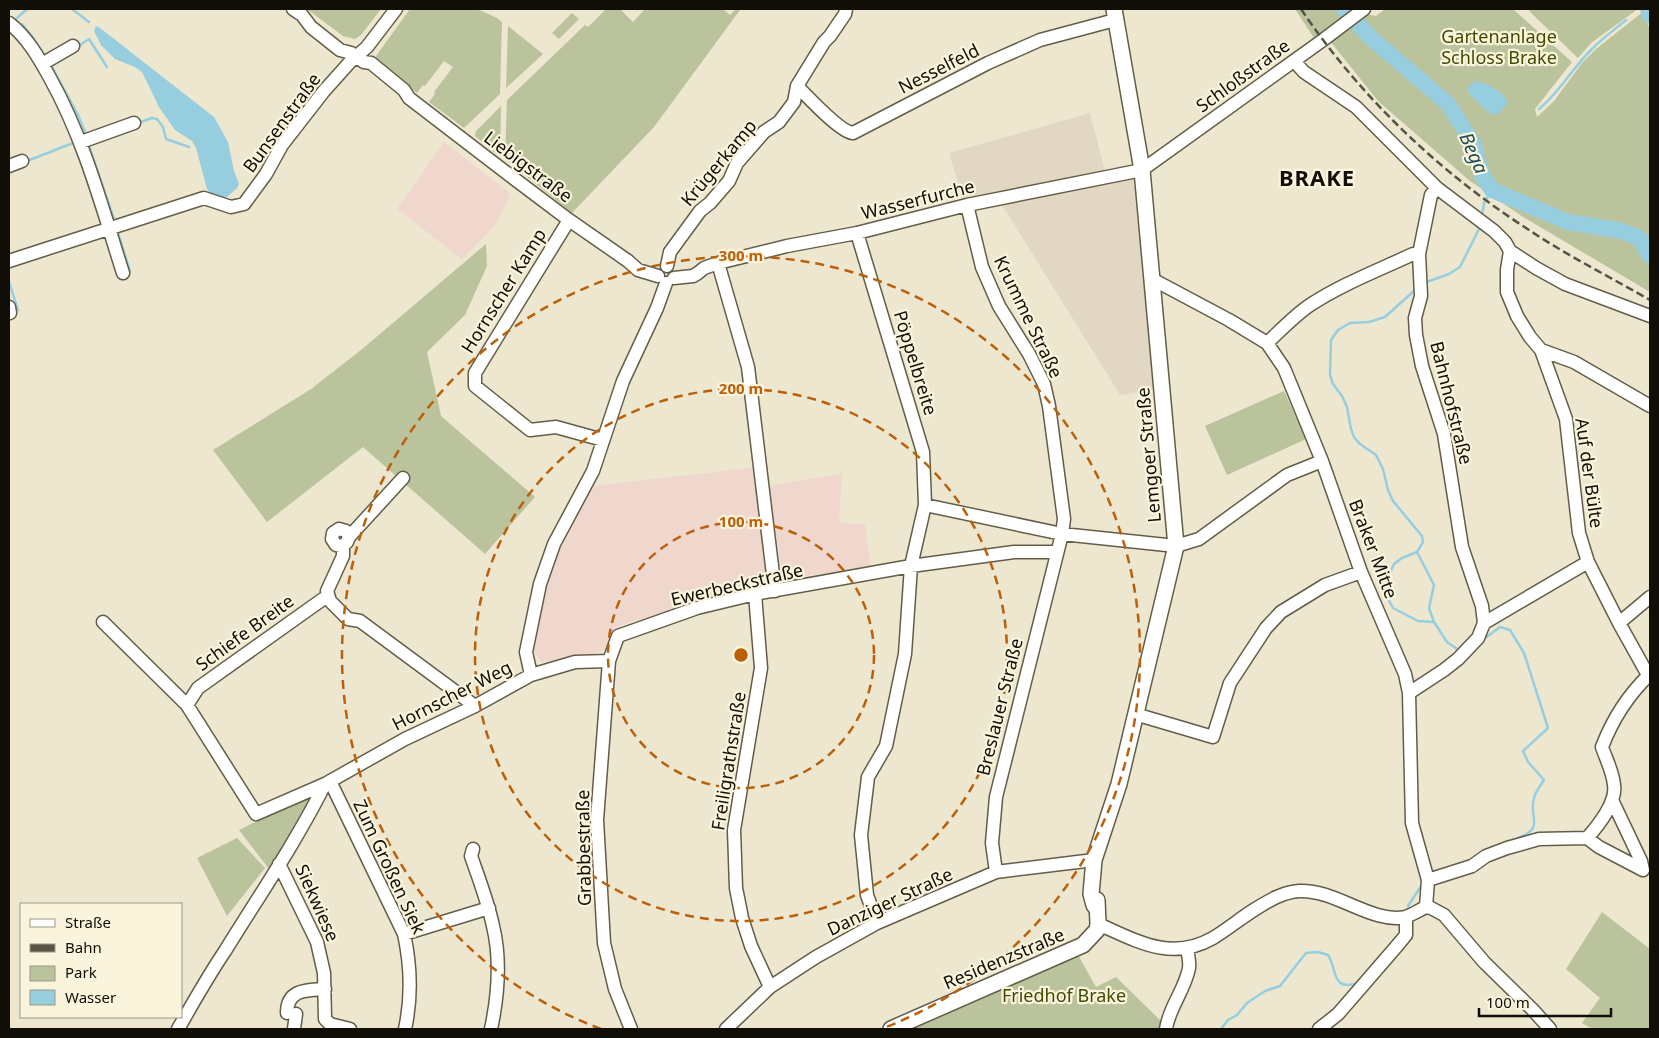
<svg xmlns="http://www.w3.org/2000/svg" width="1659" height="1038" viewBox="0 0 1659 1038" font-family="'Noto Sans',sans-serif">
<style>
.commercial{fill:#e2d7c3}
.education{fill:#efd7cd}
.green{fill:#bac39b}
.water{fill:#96cee0}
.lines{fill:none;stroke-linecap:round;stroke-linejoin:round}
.stream{stroke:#96cee0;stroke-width:2.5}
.river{stroke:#96cee0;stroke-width:16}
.minor-casing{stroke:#635d48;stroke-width:15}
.major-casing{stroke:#635d48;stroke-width:18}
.minor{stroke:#fff;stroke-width:12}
.major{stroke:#fff;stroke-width:15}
.rail{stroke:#575447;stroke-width:2.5;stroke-dasharray:8 4;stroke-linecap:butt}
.ring{fill:none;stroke:#bb5f09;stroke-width:2.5;stroke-dasharray:9 6}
.labels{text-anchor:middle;stroke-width:4.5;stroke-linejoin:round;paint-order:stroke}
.park-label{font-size:18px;fill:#414c00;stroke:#faf4dc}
.street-label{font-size:18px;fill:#100e06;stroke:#faf4dc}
.water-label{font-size:19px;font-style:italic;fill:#1d4c5a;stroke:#faf4dc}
.district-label{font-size:22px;font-weight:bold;letter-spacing:1px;fill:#100e06;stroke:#faf4dc}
.centre{fill:#bb5f09;stroke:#faf4dc;stroke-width:2.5}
.ring-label{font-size:15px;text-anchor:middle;font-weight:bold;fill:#bb5f09;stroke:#faf4dc;stroke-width:4.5;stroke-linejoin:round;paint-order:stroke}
</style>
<rect width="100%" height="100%" fill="#ede7cf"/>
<path class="commercial" d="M1090,113L1105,171L1136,166L1156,390L1120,395L996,195L964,202L949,153Z"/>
<path class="education" d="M444,142L511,194L494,227L462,259L397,209Z
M757,467L770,586L623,624L602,651L585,657L541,662L534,650L550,570L593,486Z
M842,473L839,522L865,525L871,567L783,579L769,486Z"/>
<path class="green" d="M307,9H381L361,35L355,39L343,36Z
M410,9H477L497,18L502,22L500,94L464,128L429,102L435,94L434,92L453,67L444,61L425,86L423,85L417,93L376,60V56Z
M606,9H620L633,22L645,9H723L730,15L736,9L740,10L654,127L572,213L505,159L507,100L585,25L588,27Z
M1295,9H1354L1341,22L1314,38Z
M1385,9H1513L1572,62L1535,109L1537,117L1554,101L1582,63L1596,49L1644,11L1650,31V292L1523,217L1470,181L1378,101L1330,41L1365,14L1376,16Z
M1530,9H1638L1591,43L1578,58L1529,11Z
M572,13L579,19L559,39L552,33Z
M508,26L543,54L506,88Z
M501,106L500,153L499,156L475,136L476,131Z
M486,244L487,266L465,315L427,352L441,416L535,497L485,554L363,447L267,522L213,450L311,389L361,350Z
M1284,391L1306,439L1227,475L1205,426Z
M318,791L269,869L239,830Z
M237,838L265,868L227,916L197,858Z
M1602,912L1650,949V1029H1592L1582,1023L1600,998L1566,969Z
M1078,955L1096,987L1116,977L1161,1021L1159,1029H903Z"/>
<path class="water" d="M96,26L100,28L214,117L228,142L234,171L239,184L237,188L227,197L221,198L212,195L207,189L196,148L192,141L175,130L159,107L142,72L135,67L115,59L101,45L94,31Z
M1475,81C1489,84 1499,89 1508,101L1500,113L1491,115L1469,94L1467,88Z"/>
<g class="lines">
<path class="stream" d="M72,9L89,22
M16,19L27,9
M22,24L32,36L45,56
M77,47L89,39L107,67
M51,65L78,115L86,134
M1539,109C1560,92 1573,67 1593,48C1603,38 1615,29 1626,20
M138,123L152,118L157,119L163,127L166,139L189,147
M89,146L114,219
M27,161L73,143
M1482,216L1484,203L1492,190
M118,233L130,271
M9,282L18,310
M1424,283L1449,274L1460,267L1480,227
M1416,289L1385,317L1369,322L1350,323L1338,330L1331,340L1330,375L1333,384L1342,396L1347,407L1351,429L1354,437L1360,444L1376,455L1383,469L1388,490L1393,501L1422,536L1423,542L1417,552L1434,585L1429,608L1434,622L1447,642L1460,651
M1417,552L1402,558L1394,564L1389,575L1387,597L1393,608L1418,621L1434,622
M1484,639L1500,627L1510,630L1524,653L1548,728L1523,751L1528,762L1544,780C1541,785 1535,792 1534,798C1528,818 1546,827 1518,838
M1408,906L1421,886
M1221,1029L1228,1020L1237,1015L1247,1003L1265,991L1280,986L1306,953L1318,952L1328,955C1337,968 1331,992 1358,983"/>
<path class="river" d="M1344,9L1371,38L1448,104L1473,143L1482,175L1492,190L1568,222L1622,231L1639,238L1650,256
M1648,9L1650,15"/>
<g class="minor-casing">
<path id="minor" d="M293,9L302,15L311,27L340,50L351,53L364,62L371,63L404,90L409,98L512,177L569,220L628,261L638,270L658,276
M9,23C27,37 39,58 50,78C84,139 102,207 123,273
M1294,61L1304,72L1356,107L1437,188L1494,231L1505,242L1510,251L1536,268L1565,284L1650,316
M42,64L73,46
M797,86C807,96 840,132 853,133L988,63L1040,40L1115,20
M81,142L134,123
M9,166L22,161
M569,220L475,373V386L530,430L556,427L603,440
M857,233L923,452L925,505
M1510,251L1507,270V292L1517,316L1530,337L1541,350L1566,419L1579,533L1588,562L1619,623L1648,675
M9,261L204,198L231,207L244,204L266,174L282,145L324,91L350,62L367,47L396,9
M718,263L748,367L775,591
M667,266L670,252L700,211L710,203L729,181L737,163L764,132L779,122L794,102L797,86L824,42L830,36L845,14L846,9
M674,278L693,276L698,273L704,268L718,263L787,246L857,233L967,205L1142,170L1323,40L1364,9
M1152,279L1229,320L1267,343L1284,368L1322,461L1361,572L1405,674L1409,693L1412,823L1428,880L1426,907
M9,307L10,313
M1267,343C1281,330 1294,316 1310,305C1342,284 1379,270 1413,254H1419
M1541,350L1574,362L1650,406
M349,537L403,478
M343,546L336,545L332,539L333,533L339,529L346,531L349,537L347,542L343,546V556L327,591L330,601L348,619L360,621L475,706
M755,594L761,668L734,830L736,888L742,918L751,946L770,987
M328,598L323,599L198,688L187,705L256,814L325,784L405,739L475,706L531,675L575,662L609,661L618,636L697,608L755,594L911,566L1014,552H1057
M103,622L187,705
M1484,623L1588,562
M1619,623L1650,597
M609,661L597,820L604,943L615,989L631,1029
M531,675L526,652L540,584L554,544L593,471L623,381L657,308L666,283
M1409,693L1444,670L1458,659L1478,638L1484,623L1482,606L1462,547L1444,434L1422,366L1416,335L1415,318L1421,296L1419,254L1431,195L1437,188
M1135,714L1213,737L1230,683L1266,628L1281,612L1325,585L1361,572
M330,781L404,934C411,966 412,997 405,1029
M1587,838C1598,826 1617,802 1614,785C1613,772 1606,759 1602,747C1613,718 1628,695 1650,674
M473,849L471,856C479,879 488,902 493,926C501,959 498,996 491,1029
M279,864L317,942L324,973L325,1019L330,1024L350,1029
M996,872L992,843L996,797L1062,534L1176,546L1199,539L1287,475L1322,461
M1428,880L1472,866L1486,856L1507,848L1539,839L1587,838L1599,847L1643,870L1641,861L1612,800
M1426,907L1431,908L1444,915L1484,962L1533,1010L1550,1029
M877,923L867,895L861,835L868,777L886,746L905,654L911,566L925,505L1062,534L1064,519L1049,406L1044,384L1029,354L999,306L982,267L967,205
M1098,924C1137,941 1171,962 1213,938C1228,929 1242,917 1257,908C1270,900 1283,892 1299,891C1335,889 1372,924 1405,917C1412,915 1419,910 1426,907
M404,934L489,908
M287,1013C287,989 307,990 325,989
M178,1029C193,1003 208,976 225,951C259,896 296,842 325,784
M294,1029L296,1014
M726,1029L770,987L816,957L877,923L996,872L1094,860
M1166,1029C1169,1007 1185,990 1189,968C1190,962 1188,955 1187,948
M1319,1029L1338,1014L1396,947L1406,935V917"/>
</g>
<g class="major-casing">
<path id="major" d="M1097,909L1094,905L1091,894L1094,860L1119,784L1176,546L1142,170L1114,9
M891,1029L1083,945L1097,930L1098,924L1097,900"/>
</g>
<use href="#minor" class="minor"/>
<use href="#major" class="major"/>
<path class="rail" d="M1301,9C1361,98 1439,172 1529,230C1568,256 1610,277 1650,300"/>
</g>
<g class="ring">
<circle cx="741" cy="655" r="133"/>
<circle cx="741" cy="655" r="266"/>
<path d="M601 1029A399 399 0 1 1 881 1029"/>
</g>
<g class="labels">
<g class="park-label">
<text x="1499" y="43">Gartenanlage<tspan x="1499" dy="21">Schloss Brake</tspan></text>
<text x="1064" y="1002">Friedhof Brake</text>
</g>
<g class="street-label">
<text transform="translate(939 69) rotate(-27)" y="6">Nesselfeld</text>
<text transform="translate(1243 76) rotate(-36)" y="6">Schloßstraße</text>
<text transform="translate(282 123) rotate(-54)" y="6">Bunsenstraße</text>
<text transform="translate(719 163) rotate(-50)" y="6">Krügerkamp</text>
<text transform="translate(528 167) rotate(37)" y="6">Liebigstraße</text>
<text transform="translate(918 200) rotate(-14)" y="6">Wasserfurche</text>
<text transform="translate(504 291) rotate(-58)" y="6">Hornscher Kamp</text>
<text transform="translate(1028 317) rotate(64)" y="6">Krumme Straße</text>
<text transform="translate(915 363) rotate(73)" y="6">Pöppelbreite</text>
<text transform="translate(1451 403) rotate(76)" y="6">Bahnhofstraße</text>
<text transform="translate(1149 455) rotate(-95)" y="6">Lemgoer Straße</text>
<text transform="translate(1589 473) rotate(82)" y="6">Auf der Bülte</text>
<text transform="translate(1373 549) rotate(69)" y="6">Braker Mitte</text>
<text transform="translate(737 585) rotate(-13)" y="6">Ewerbeckstraße</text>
<text transform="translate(245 633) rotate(-36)" y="6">Schiefe Breite</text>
<text transform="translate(452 696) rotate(-27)" y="6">Hornscher Weg</text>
<text transform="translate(1000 707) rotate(-76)" y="6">Breslauer Straße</text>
<text transform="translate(729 761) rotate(-81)" y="6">Freiligrathstraße</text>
<text transform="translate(584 848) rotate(-91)" y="6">Grabbestraße</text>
<text transform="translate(389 867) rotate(65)" y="6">Zum Großen Siek</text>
<text transform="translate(890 902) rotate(-25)" y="6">Danziger Straße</text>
<text transform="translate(317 903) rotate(66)" y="6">Siekwiese</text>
<text transform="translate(1004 959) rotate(-23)" y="6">Residenzstraße</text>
</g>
<g class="water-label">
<text transform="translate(1474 153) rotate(66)" y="7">Bega</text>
</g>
<g class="district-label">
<text x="1317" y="186">BRAKE</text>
</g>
</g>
<circle cx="741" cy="655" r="8" class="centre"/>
<g class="ring-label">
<text x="741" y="261">300 m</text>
<text x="741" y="394">200 m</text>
<text x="741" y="527">100 m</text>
</g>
<rect width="1659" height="1038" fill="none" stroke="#100e06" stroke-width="20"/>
<rect x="20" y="903" width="162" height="115" fill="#faf4dc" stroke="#9c9886"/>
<rect x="30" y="919" width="25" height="8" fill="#ffffff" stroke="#9c9886"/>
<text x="65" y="928" font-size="15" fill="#100e06">Straße</text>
<rect x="30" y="944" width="25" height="8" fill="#575447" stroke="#9c9886"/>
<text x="65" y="953" font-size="15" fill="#100e06">Bahn</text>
<rect x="30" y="966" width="25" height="15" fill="#bac39b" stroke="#9c9886"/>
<text x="65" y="978" font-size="15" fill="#100e06">Park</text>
<rect x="30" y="990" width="25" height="15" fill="#96cee0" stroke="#9c9886"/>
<text x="65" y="1003" font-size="15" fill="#100e06">Wasser</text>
<path d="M1479 1008v8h132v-8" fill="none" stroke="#100e06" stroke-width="2.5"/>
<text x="1486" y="1008" font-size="15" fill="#100e06" stroke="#faf4dc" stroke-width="4" paint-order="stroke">100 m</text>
</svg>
